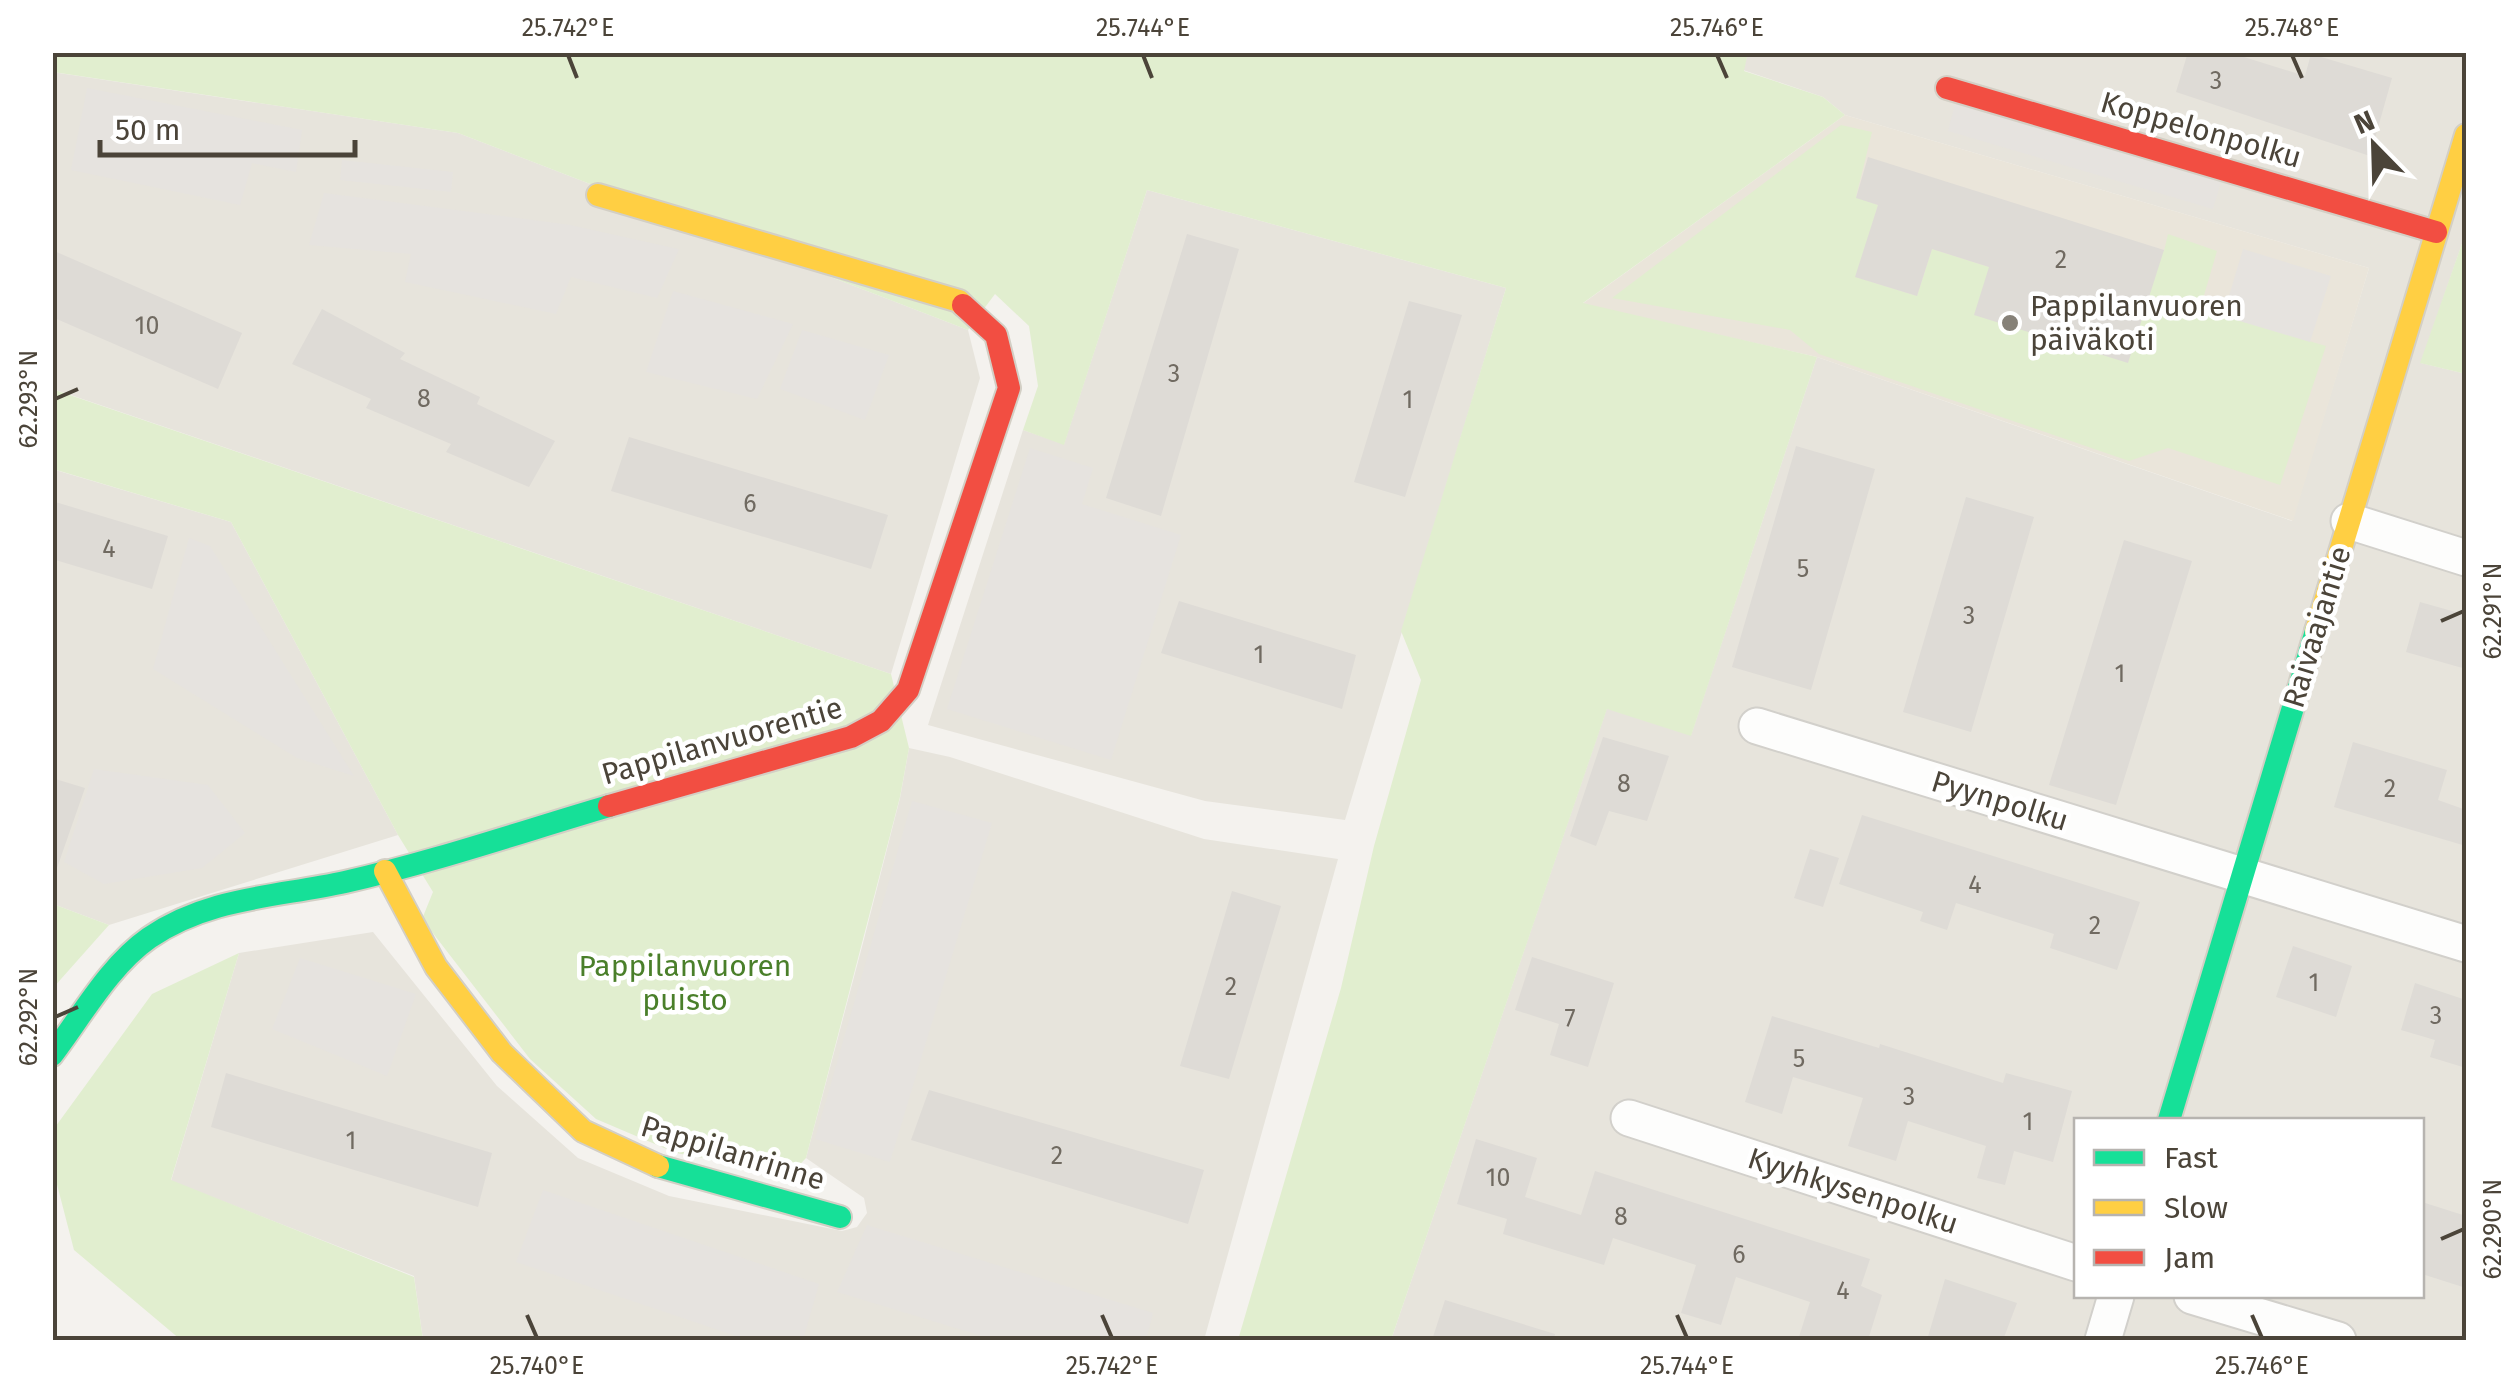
<svg xmlns="http://www.w3.org/2000/svg" width="2519" height="1393" viewBox="0 0 2519 1393" font-family="'Fira Sans',sans-serif">
<style>
.residential{fill:#e7e4dc;fill-rule:evenodd}
.education{fill:#eae5da}
.green{fill:#e1eecf}
.parking{fill:#e6e3df}
.building{fill:#dedbd6}
.lines{fill:none;stroke-linecap:round;stroke-linejoin:round}
.street-casing{stroke:#d2d0cb;stroke-width:39}
.fast-casing{stroke:#d3cfc5;stroke-width:26}
.slow-casing{stroke:#d3cfc5;stroke-width:26}
.jam-casing{stroke:#d3cfc5;stroke-width:26}
.street{stroke:#fdfdfc;stroke-width:35}
.fast{stroke:#16e098;stroke-width:22}
.slow{stroke:#ffcf43;stroke-width:22}
.jam{stroke:#f24e42;stroke-width:22}
.ticks{fill:none;stroke:#4b4439;stroke-width:4}
.poi-dot{fill:#868178;stroke:#fff;stroke-width:4}
.labels{text-anchor:middle;stroke-width:9;stroke-linejoin:round;paint-order:stroke}
.number-label{font-size:25px;fill:#706a61}
.street-label{font-size:30px;fill:#4b4439;stroke:#fff}
.poi-label{font-size:30px;fill:#4b4439;stroke:#fff;text-anchor:start}
.park-label{font-size:30px;fill:#4a7f2a;stroke:#fff}
.neatline{fill:none;stroke:#4b4439;stroke-width:4}
.ticks-label{font-size:25px;text-anchor:middle;fill:#4b4439}
</style>
<rect width="100%" height="100%" fill="#f4f2ee"/>
<path class="residential" d="M1748,53H2466V232L2421,363L2466,374V1340H1391L1607,708L1691,735L1817,357L2292,521L2369,268L1845,115L1823,97L1743,70ZM2076,1120H2422V1296H2076Z
M52,72L458,133L968,330L980,378L891,674L53,389Z
M1147,190L1506,288L1345,820L1205,801L928,725L1023,430L1064,444Z
M52,469L231,522L398,835L109,925L53,904Z
M909,748L950,757L1204,839L1338,859L1204,1340H423L414,1276L171,1181L239,953L373,932L497,1086L578,1158L669,1196L842,1231L857,1227L867,1213L864,1198L806,1158L863,943L900,798Z"/>
<path class="education" d="M1845,115L2369,268L2293,521L1817,357L1582,304Z"/>
<path class="green" d="M1748,52L1744,71L1823,97L1845,115L1583,303L1817,357L1691,736L1607,709L1391,1340H1238L1341,988L1374,846L1421,680L1401,631L1506,288L1147,190L1064,445L1023,430L1038,386L1029,326L995,294L968,330L458,133L53,72L52,53Z
M1841,125L1872,132L1856,197L1878,205L1856,277L1917,296L1932,249L1989,267L2164,251L2168,234L2217,251L2200,309L2326,346L2280,485L2168,448L2129,461L1819,354L1790,330L1612,298Z
M2466,232V374L2420,363Z
M52,389L891,674L909,748L900,797L806,1158L791,1174L676,1153L596,1119L530,1059L422,919L433,892L398,835L231,522L53,469Z
M53,904L109,925L53,988L52,904Z
M239,953L171,1180L414,1277L423,1340H181L74,1250L53,1169V1130L152,994Z"/>
<path class="parking" d="M87,88L302,130L296,172L252,163L240,205L71,170Z
M1955,104L2221,182L2213,209L1948,131Z
M342,160L453,172L451,192L340,180Z
M324,193L571,225L679,249L657,298L571,277L556,314L405,282L411,254L309,245Z
M2243,249L2331,276L2310,342L2223,316Z
M673,291L793,324L757,399L646,372Z
M802,330L889,355L865,420L780,389Z
M1030,448L1093,468L1082,504L1181,535L1111,760L947,709Z
M189,538L210,546L354,776L297,758L153,669Z
M94,769L208,785L245,833L202,868L104,884L64,862Z
M912,801L992,823L890,1162L815,1139Z
M300,958L416,994L387,1076L272,1029Z
M543,1190L819,1284L803,1340H748L516,1262Z
M867,1225L1153,1313L1146,1340H995L837,1292Z"/>
<path class="building" d="M2188,52H2228L2305,76L2311,54L2392,78L2370,156L2176,92Z
M1868,157L2164,250L2128,363L1974,315L1989,267L1932,249L1917,296L1855,277L1878,205L1856,198Z
M1187,234L1239,249L1161,516L1106,498Z
M52,250L242,333L218,389L52,317Z
M1409,301L1462,315L1405,497L1354,482Z
M322,309L405,353L400,359L480,397L477,404L555,441L529,487L446,452L451,444L366,408L371,399L292,364Z
M629,437L888,515L871,569L611,491Z
M1796,446L1875,469L1811,690L1732,667Z
M1966,497L2034,517L1971,732L1903,712Z
M52,501L168,536L152,589L52,559Z
M2124,540L2192,561L2116,805L2049,785Z
M1179,601L1356,655L1342,709L1161,653Z
M2420,602L2466,615V669L2406,652Z
M1603,737L1669,756L1647,821L1609,811L1596,846L1570,836Z
M2353,742L2447,770L2438,800L2466,810V846L2334,807Z
M52,778L85,788L57,868H52Z
M1862,815L2140,902L2117,970L2050,948L2054,934L1956,903L1947,930L1920,921L1923,912L1839,884Z
M1810,849L1839,858L1823,907L1794,898Z
M1232,891L1281,906L1229,1079L1180,1066Z
M2293,946L2352,966L2336,1017L2276,997Z
M1532,957L1614,983L1588,1067L1550,1055L1559,1024L1515,1010Z
M2415,983L2466,1000V1068L2430,1057L2435,1040L2401,1030Z
M1772,1016L1879,1048L1880,1044L2003,1083L2006,1073L2072,1091L2053,1162L2014,1151L2005,1185L1977,1178L1986,1146L1908,1121L1896,1161L1848,1146L1863,1098L1793,1077L1782,1114L1745,1102Z
M226,1073L492,1153L478,1207L211,1127Z
M929,1090L1204,1170L1188,1224L911,1140Z
M1476,1139L1537,1158L1525,1197L1581,1215L1595,1171L1870,1259L1861,1286L1882,1295L1868,1340H1798L1810,1302L1736,1277L1721,1325L1681,1313L1696,1265L1613,1238L1604,1265L1503,1234L1507,1219L1457,1204Z
M2422,1202L2466,1216V1288L2422,1274Z
M1945,1279L2017,1303L2003,1340H1927Z
M1445,1300L1555,1334L1554,1340H1432Z"/>
<g class="lines">
<g class="street-casing">
<path id="street" d="M2349,521L2466,558
M1757,726L2466,944
M1629,1118L2076,1263
M2192,1296L2338,1340
M2103,1340L2116,1296"/>
</g>
<g class="fast-casing">
<path id="fast" d="M52,1055C81,1017 109,966 149,938C208,897 277,897 345,882C433,862 521,832 609,806
M2169,1120L2316,631
M658,1166L840,1217"/>
</g>
<g class="slow-casing">
<path id="slow" d="M598,195L959,301L963,305
M2316,631L2466,135
M385,871L436,967L502,1053L583,1131L658,1166"/>
</g>
<g class="jam-casing">
<path id="jam" d="M1947,88L2436,232
M609,806L851,737L881,721L908,690L1009,388L996,335L963,305"/>
</g>
<use href="#street" class="street"/>
<use href="#fast" class="fast"/>
<use href="#slow" class="slow"/>
<use href="#jam" class="jam"/>
</g>
<path class="ticks" d="M568,55L577,78M1143,55L1152,78M1717,55L1727,78M2292,55L2302,78M55,399L78,389M2441,621L2464,611M55,1017L78,1007M2441,1239L2464,1229M527,1315L537,1338M1102,1315L1112,1338M1677,1315L1687,1338M2252,1315L2262,1338"/>
<circle class="poi-dot" cx="2010" cy="323" r="10"/>
<g class="labels">
<g class="number-label">
<text x="2216" y="89">3</text>
<text x="2061" y="268">2</text>
<text x="147" y="334">10</text>
<text x="1174" y="382">3</text>
<text x="424" y="407">8</text>
<text x="1408" y="408">1</text>
<text x="750" y="512">6</text>
<text x="109" y="557">4</text>
<text x="1803" y="577">5</text>
<text x="1969" y="624">3</text>
<text x="1259" y="663">1</text>
<text x="2120" y="682">1</text>
<text x="1624" y="792">8</text>
<text x="2390" y="797">2</text>
<text x="1975" y="893">4</text>
<text x="2095" y="934">2</text>
<text x="2314" y="991">1</text>
<text x="1231" y="995">2</text>
<text x="2436" y="1024">3</text>
<text x="1570" y="1026">7</text>
<text x="1799" y="1067">5</text>
<text x="1909" y="1105">3</text>
<text x="2028" y="1130">1</text>
<text x="351" y="1149">1</text>
<text x="1057" y="1164">2</text>
<text x="1498" y="1186">10</text>
<text x="1621" y="1225">8</text>
<text x="1739" y="1263">6</text>
<text x="1843" y="1299">4</text>
</g>
<g class="street-label">
<text transform="translate(2201 130) rotate(16)" y="10">Koppelonpolku</text>
<text transform="translate(2317 627) rotate(-73)" y="10">Raivaajantie</text>
<text transform="translate(722 741) rotate(-16)" y="10">Pappilanvuorentie</text>
<text transform="translate(2000 801) rotate(17)" y="10">Pyynpolku</text>
<text transform="translate(733 1153) rotate(17)" y="10">Pappilanrinne</text>
<text transform="translate(1853 1191) rotate(18)" y="10">Kyyhkysenpolku</text>
</g>
<g class="poi-label">
<text x="2030" y="316">Pappilanvuoren<tspan x="2030" dy="34">päiväkoti</tspan></text>
</g>
<g class="park-label">
<text x="685" y="976">Pappilanvuoren<tspan x="685" dy="34">puisto</tspan></text>
</g>
</g>
<rect width="2519" height="1393" fill="none" stroke="#ffffff" stroke-width="110"/>
<rect x="2074" y="1118" width="350" height="180" fill="#ffffff" stroke="#b7b4b0" stroke-width="2.5"/>
<rect x="2094" y="1150" width="50" height="15" fill="#16e098" stroke="#b7b4b0" stroke-width="2.5"/>
<text x="2164" y="1168" font-size="30" fill="#4b4439">Fast</text>
<rect x="2094" y="1200" width="50" height="15" fill="#ffcf43" stroke="#b7b4b0" stroke-width="2.5"/>
<text x="2164" y="1218" font-size="30" fill="#4b4439">Slow</text>
<rect x="2094" y="1250" width="50" height="15" fill="#f24e42" stroke="#b7b4b0" stroke-width="2.5"/>
<text x="2164" y="1268" font-size="30" fill="#4b4439">Jam</text>
<g transform="translate(2374 145) rotate(337)" stroke="#ffffff" stroke-width="8" paint-order="stroke">
<path d="M0-8L18 38L0 25L-18 38Z" fill="#4b4439"/>
<text y="-15" font-size="28" font-weight="bold" text-anchor="middle" fill="#4b4439">N</text>
</g>
<path d="M100 140v15h255v-15" fill="none" stroke="#4b4439" stroke-width="5"/>
<text x="115" y="140" font-size="30" fill="#4b4439" stroke="#ffffff" stroke-width="8" paint-order="stroke">50 m</text>
<rect x="55" y="55" width="2409" height="1283" class="neatline"/>
<g class="ticks-label">
<text x="568" y="36">25.742°E</text>
<text x="1143" y="36">25.744°E</text>
<text x="1717" y="36">25.746°E</text>
<text x="2292" y="36">25.748°E</text>
<text transform="translate(28 399) rotate(-90)" y="9">62.293°N</text>
<text transform="translate(2492 611) rotate(-90)" y="9">62.291°N</text>
<text transform="translate(28 1017) rotate(-90)" y="9">62.292°N</text>
<text transform="translate(2492 1229) rotate(-90)" y="9">62.290°N</text>
<text x="537" y="1374">25.740°E</text>
<text x="1112" y="1374">25.742°E</text>
<text x="1687" y="1374">25.744°E</text>
<text x="2262" y="1374">25.746°E</text>
</g>
</svg>
